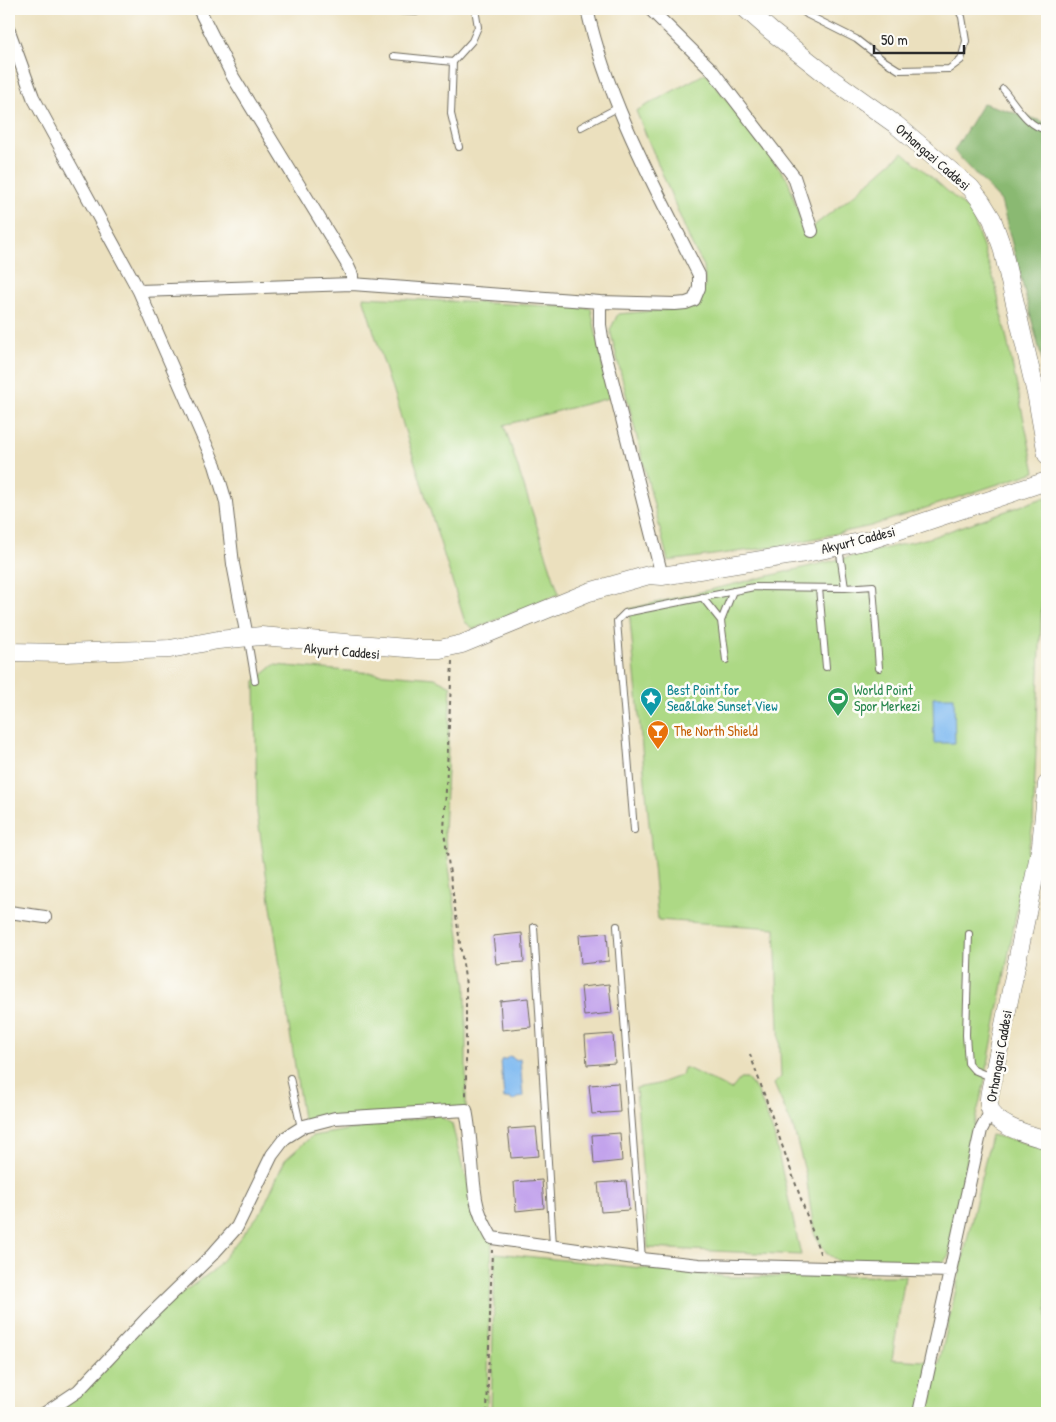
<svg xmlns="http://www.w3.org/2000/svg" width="1056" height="1422" viewBox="0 0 1056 1422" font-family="'Patrick Hand',sans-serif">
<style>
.green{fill:#add985;stroke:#6c8258}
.forest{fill:#8ab972;stroke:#5a724e}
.water{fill:#7fbaf1;stroke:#55728e}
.building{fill:#c2a3ec}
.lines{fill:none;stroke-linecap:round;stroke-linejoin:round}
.lane-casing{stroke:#6e6a5e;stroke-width:8}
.street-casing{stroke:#6e6a5e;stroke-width:14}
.secondary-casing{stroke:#6e6a5e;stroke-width:19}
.path{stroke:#6e6a5e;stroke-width:2;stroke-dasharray:4 4;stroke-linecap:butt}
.lane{stroke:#fff;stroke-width:6}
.street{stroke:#fff;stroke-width:12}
.secondary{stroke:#fff;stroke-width:18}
.labels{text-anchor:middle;stroke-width:5;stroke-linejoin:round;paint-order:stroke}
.street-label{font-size:14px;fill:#2b2b2b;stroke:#fdfcf7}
.culture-label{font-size:14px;fill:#0d838f;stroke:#fdfcf7;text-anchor:start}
.leisure-label{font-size:14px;fill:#27864d;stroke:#fdfcf7;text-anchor:start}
.food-label{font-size:14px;fill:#c56008;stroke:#fdfcf7;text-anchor:start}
</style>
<rect width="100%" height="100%" fill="#fdfcf7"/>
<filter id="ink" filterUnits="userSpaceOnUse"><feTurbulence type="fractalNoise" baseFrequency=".02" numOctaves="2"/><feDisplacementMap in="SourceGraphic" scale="10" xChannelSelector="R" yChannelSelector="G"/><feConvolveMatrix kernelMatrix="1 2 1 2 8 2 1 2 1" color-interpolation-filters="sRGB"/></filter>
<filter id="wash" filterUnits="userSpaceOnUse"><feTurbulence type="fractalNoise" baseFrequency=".0096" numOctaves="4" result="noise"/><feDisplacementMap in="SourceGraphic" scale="20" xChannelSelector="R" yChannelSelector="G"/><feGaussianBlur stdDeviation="1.12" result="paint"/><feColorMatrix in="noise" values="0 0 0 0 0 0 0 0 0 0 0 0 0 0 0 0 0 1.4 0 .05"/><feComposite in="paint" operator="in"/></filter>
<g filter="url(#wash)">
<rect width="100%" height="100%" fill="#ebe0be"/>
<path class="green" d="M706,73L788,180L806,237L816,224L854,195L903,152L971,212L995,283L1035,472L871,526L781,546L668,561L610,330L618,314L686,308L705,286L704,266L692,245L636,111Z
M363,297L591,308L609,398L504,425L559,594L474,629L465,622Z
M1046,497L1033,824L984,1085L974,1124L949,1255L941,1265L843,1264L826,1253L814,1233L806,1175L794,1130L774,1084L781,1077L775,928L658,920L629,609L929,538Z
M274,665L435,678L451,686L444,832L466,985V1110L304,1126L257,813L255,681Z
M684,1068H687L731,1090L740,1079H747L758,1092L774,1135L801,1255L648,1248L636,1088L658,1084L682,1075Z
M438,1115L452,1124L463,1169L492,1238L487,1413H53L147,1318L214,1270L261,1212L285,1160L312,1136Z
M991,1135L1018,1141L1047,1150V1413H491L495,1253L730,1277L905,1276L892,1359L923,1361L939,1364Z"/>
<path class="forest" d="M983,103L1047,123V379L1001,201L954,151Z"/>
<path class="water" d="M933,697H954L955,743H934Z
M509,1056L512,1057L515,1060L520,1059L523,1097L518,1098L513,1101L509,1098L504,1099L501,1060L506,1059Z"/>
<g id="blocks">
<path class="building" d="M522,933L524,962L496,964L493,936Z
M607,933L609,961L581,964L579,935Z
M609,984L612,1013L584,1016L581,987Z
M528,998L531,1027L502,1030L500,1001Z
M613,1034L615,1063L587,1065L585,1036Z
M618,1083L620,1112L592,1114L589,1085Z
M536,1127L539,1156L511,1158L508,1129Z
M620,1133L622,1161L594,1164L592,1135Z
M542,1180L544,1208L516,1211L514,1182Z
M626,1181L629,1210L601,1212L598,1183Z"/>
</g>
</g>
<g filter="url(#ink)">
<use href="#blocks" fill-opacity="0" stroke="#6e6a5e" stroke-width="1"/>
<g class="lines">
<g class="lane-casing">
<path id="lane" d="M363,9L416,12
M800,9L808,15L856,39L883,60L899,70L949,69L961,60L966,41L962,17L958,9
M394,56L453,62
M1003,89C1015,103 1027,127 1047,130
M581,127L619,107
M459,147L451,114L453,62L472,41L478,27L475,9
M819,588L826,667
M845,588L873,586L879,668
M702,597L721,621L726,660
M721,621L733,591
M249,646L255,681
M634,830L617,621L625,613L754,587L845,588L839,547
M617,926L642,1259
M534,927L553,1246
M969,934L966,1035L968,1063L974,1070L993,1078
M290,1078L301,1128"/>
</g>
<g class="street-casing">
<path id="street" d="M199,9L233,77L346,262L352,275V284
M650,9L711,69L794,177L812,231
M9,31L33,97L139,291L215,465L226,502L233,564L247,637
M139,291L352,284L600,302L675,304L686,303L694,300L699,288V275C656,189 608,103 587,9
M600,302V325L603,344L662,576
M9,912L45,917
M45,1413L78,1391L147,1318L212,1255L237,1227L272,1155L285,1138L304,1126L335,1118L466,1110C472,1139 471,1169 476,1199C478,1213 485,1225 492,1238L642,1259L699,1265L951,1271
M919,1413L981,1130L991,1111"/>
</g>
<g class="secondary-casing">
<path id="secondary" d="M746,9L771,31L833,80L895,124L971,188L981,201L992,219L1002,247L1037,398L1047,455
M9,652L65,653L170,649L218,640L261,636L419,649H440L462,644L589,592L649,575L662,576L811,552L870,540L1047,481
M1047,784L1041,845L993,1078C991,1087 988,1096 989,1105C992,1126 1030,1135 1047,1140"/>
</g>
<path class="path" d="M452,661L444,832L466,985V1097
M750,1054L821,1256
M487,1413L492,1250"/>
<use href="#lane" class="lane"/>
<use href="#street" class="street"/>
<use href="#secondary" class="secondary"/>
</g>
</g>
<defs>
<g id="sight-pin" transform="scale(1.125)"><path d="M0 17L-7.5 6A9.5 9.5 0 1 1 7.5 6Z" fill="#0f9aa8" stroke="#fdfcf7"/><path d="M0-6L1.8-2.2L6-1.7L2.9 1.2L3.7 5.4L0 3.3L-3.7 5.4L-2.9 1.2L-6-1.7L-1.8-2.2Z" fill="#fff"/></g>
<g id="stadium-pin" transform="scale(1.125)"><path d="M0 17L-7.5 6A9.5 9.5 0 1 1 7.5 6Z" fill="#2e9e5b" stroke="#fdfcf7"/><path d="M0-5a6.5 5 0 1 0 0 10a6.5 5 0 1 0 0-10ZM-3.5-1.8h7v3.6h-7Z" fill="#fff"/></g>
<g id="bar-pin" transform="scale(1.125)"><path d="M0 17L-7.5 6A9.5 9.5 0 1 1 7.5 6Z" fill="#e8710a" stroke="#fdfcf7"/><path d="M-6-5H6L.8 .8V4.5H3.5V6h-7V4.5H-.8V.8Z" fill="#fff"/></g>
</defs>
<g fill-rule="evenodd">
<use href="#sight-pin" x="651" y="698"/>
<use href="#stadium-pin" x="838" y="698"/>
<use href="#bar-pin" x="658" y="731"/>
</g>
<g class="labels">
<g class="street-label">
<text transform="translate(933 157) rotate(41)" y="5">Orhangazi Caddesi</text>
<text transform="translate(858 540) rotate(-14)" y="5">Akyurt Caddesi</text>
<text transform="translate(342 651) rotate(5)" y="5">Akyurt Caddesi</text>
<text transform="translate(999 1056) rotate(-80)" y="5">Orhangazi Caddesi</text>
</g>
<g class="culture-label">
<text x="667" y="695">Best Point for<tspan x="667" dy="16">Sea&amp;Lake Sunset View</tspan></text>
</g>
<g class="leisure-label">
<text x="854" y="695">World Point<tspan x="854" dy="16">Spor Merkezi</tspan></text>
</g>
<g class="food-label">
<text x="674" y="736">The North Shield</text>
</g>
</g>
<rect width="1056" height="1422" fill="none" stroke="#fdfcf7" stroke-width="30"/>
<path d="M874 45v8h90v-8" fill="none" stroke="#2b2b2b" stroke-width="2.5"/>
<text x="881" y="45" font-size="15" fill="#2b2b2b" stroke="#fdfcf7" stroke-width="4" paint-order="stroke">50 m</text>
</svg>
